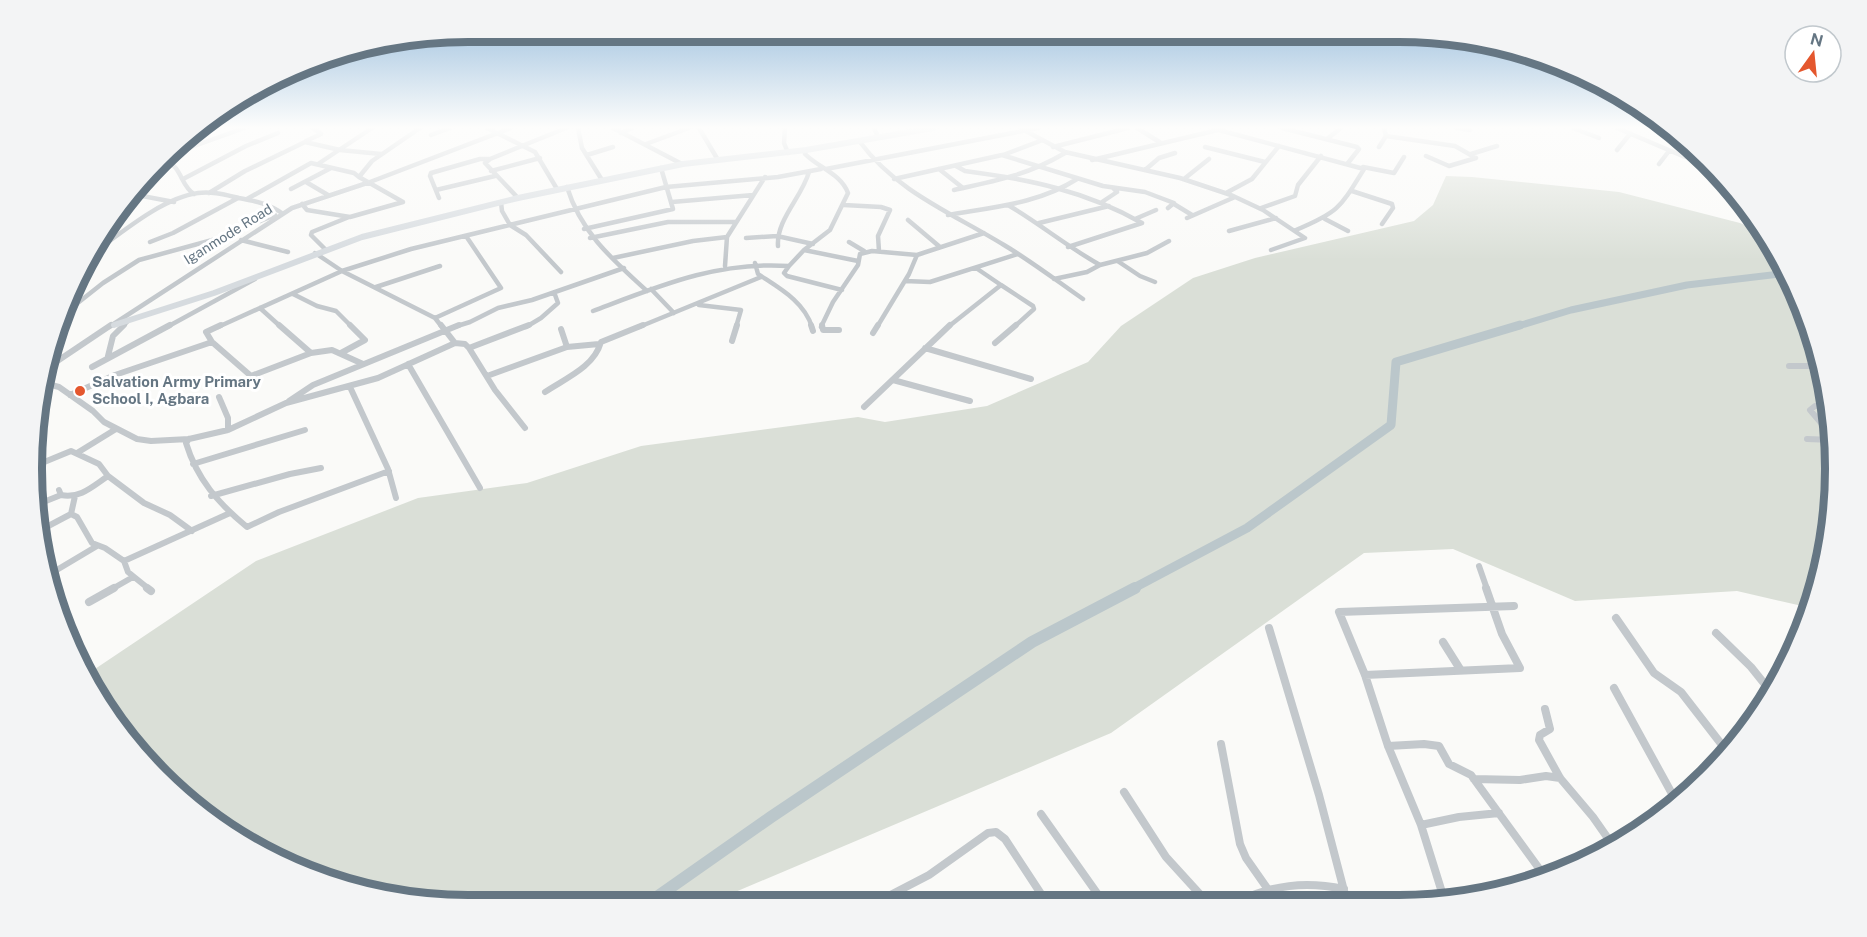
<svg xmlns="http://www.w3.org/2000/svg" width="1867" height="937" viewBox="0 0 1867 937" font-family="'Public Sans',sans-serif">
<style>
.green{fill:#dadfd7}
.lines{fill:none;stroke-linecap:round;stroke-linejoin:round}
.river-far2{stroke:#bbc7cb;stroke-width:7}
.river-far1{stroke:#bbc7cb;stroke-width:9}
.river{stroke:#bbc7cb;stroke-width:12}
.street-far2{stroke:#c3c8cc;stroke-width:4.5}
.street-far1{stroke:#c3c8cc;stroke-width:6}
.street{stroke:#c3c8cc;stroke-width:8}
.secondary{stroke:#d6dbdf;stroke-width:6}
.poi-dot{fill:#e4572e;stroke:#fff;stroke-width:2}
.labels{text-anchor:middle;stroke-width:6;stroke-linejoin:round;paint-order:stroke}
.far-street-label{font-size:14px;fill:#657683;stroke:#fff}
.poi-label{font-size:15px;font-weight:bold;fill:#657683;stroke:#fff;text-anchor:start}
.rim{fill:none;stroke:#657683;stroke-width:8}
</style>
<rect width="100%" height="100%" fill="#fafaf8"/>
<path class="green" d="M1446,176L1472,177L1619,192L1740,223L1766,234L1777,250L1812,328L1832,411L1835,497L1821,581L1811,608L1737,591L1575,601L1453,549L1364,553L1111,733L707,904L440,905L356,891L276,861L160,778L86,675L256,561L418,498L527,483L641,446L858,417L885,422L987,406L1088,362L1121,326L1193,278L1255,258L1414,221L1433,205Z"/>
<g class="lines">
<path class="river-far2" d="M1515,327L1571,310L1687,285L1788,273"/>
<path class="river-far1" d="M1132,589L1247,528L1391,425L1396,362L1520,325"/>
<path class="river" d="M647,904L771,817L1032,642L1135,588"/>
<path class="street-far2" d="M487,128L535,152L557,189
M578,128L582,148L602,180
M613,128L682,164
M699,128L718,160
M785,128L784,143L788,153
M874,128L878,137
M1020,128L1065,152L1180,178L1231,195L1263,210L1305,238L1271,250
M1137,128L1161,143
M1282,128L1357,147L1359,149L1348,163
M1457,128L1470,130
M1573,128L1599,138
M1617,128L1685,157
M1219,130L1364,169C1340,208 1339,212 1296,230
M621,133L632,128
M190,135L210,128
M431,135L450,128
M1386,136L1455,146L1476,158L1449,166L1426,156
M1327,139L1341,128
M306,141L321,134L313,128
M860,142C897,192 952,213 1004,245C1031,261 1057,281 1083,299
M646,144L689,128
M1053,147L1128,128
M1205,147L1265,162
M1379,147L1386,136L1384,128
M1617,150L1630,134
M172,154L244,128
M1471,154L1497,146
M587,155L613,147
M1003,155L1040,141
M166,160C182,168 181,186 194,194
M489,160L485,163L518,198
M1092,160L1222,129
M318,164L372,128
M1659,164L1669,151
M956,166L965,171C1028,179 1086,191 1142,223
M1363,167L1394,173L1404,157
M826,169L1038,128
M939,169L963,188
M1145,170L1159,158L1175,153
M491,171L540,158
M185,178L246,146L278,133
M894,179L1002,155L1103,186L1145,192L1174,203L1168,208
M1184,179L1209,159
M306,182L328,195
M567,187C581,233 613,260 647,291
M291,189L331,168
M436,190L495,176
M954,190C996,181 1028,175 1065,153
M1352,191L1392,204L1393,208L1382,224
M136,192L137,195L174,202
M209,193L245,171L305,142L340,150L381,154
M1226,193L1252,179L1279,146
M439,198L430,176L431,173L480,159H490L566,128
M247,199L311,163L354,173L359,177
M501,202L502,211L510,225L526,235L561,272
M672,202L753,195
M1102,202L1117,192L1113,188
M302,204L307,210L350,217L403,202L359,177L372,161L420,128
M1174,204L1192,215
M844,205L881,207L890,210L878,236L879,251
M1008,205C1040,224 1068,247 1100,265
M1261,208L1295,196L1298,185L1321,156
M948,215C993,207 1038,204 1077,179
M1187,218L1235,197
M1135,219L1156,210
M1325,219L1348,231
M908,220L940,247
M1039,223L1109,206
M584,229L673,209L661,168
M1229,231L1276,218
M590,238L668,222H736
M746,238L777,236L813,244
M241,240L288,252
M150,242L173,233L238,198
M849,242L864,251
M778,246C776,220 802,197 809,172
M1068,247L1142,223
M325,249L311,235L312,232L349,217
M804,250L858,261
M315,253L342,271L435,318L442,327
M89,256C119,235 161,198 198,193C212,191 226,195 239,198C255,201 270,204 283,214
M613,258L693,241L727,237
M1119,262L1140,276L1155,282
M755,263L758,274C779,288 804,301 812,327
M725,266L727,237L765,177
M789,266L804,250L830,230L848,193C841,174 819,168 805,154L806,150
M1054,279L1087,272L1100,265L1147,253L1169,241
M905,281L930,282L1018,254
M1001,285L1033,306L1034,309L1014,327
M376,287L440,266
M651,289L674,313
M293,294L317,306L336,311L352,327
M66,300L77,304
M699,305L741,310L736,327
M260,308L281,327
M593,311C659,286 717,261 789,266L784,273L787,276L842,290
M60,317L103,283L139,260L216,239L275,215
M435,318L501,288L466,236
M109,327L292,208L370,182L511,128
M122,327L128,321
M167,327L255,279
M218,327L342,271L411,249L666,187L778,177L821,169
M454,327L470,322L498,308L532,300L624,268
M526,327L541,318L558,303L554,292
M639,327L761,277
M821,327L833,302L858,265L860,254L872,251L917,255L984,233
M877,327L909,274L917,255
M948,327L1001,285L976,268"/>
<path class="street-far1" d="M221,325L206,332L212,342L251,376L311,353
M279,325L311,353L332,350L363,364
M441,325L455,343L465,344L469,348L495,390L525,428
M811,325L813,331
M822,325L823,330H839
M561,329L567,347
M873,333L878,325
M732,341L737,325
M995,343L1016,325
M469,348L529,325
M925,348L1031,379
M341,353L365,340L350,325
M108,356L113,336L124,325
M408,364L480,488
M1789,366H1821
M92,367L170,325
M44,370L111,325
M487,376L567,347L599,344
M893,380L970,401
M40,382L59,387L93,411L104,422L137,439L151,441L189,439L228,430L286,403L378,378L455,343
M350,387L388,469L396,498
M545,392C566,378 594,367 601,342L643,325
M70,395L115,375L212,342
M219,397L228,418V430
M289,401L313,385L459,325
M1830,406H1815L1810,410L1833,437
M864,407L950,325
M189,439L186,443C197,479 218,503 247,527L279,512L389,471
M1807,439L1833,440
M77,453L116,429
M193,464L305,430
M37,465L71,451L99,464L108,476
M59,490L61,495C80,499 93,486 108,476L144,503L170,515L192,531
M211,496L290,474L321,468
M36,505L61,495
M71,514L75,496
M37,532L71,514L77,517L92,543L105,548L124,561L128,572L149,589
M124,561L230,513
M1479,566L1487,589
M50,574L97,546
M112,589L133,577"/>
<path class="street" d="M147,588L151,591
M89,602L114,588
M1616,618L1654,673L1681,692L1729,754
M1269,628L1319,795L1347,902
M1716,633L1751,667L1771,692
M1443,642L1460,669
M1365,675L1520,668L1502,634L1486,588
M1614,688L1676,801
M1545,709L1550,729L1540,735L1539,740L1560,778L1593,817L1614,847
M1221,744L1240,844L1246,858L1267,888
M1388,746L1424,744L1439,746L1449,764L1471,775L1546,878
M1474,779L1520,780L1546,776L1560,778
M1124,792L1166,857L1207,902
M1041,814L1104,903
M1421,825L1459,817L1499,813
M1237,902C1272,885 1305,881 1344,889
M1445,902L1421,825L1388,746L1365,675L1339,612L1514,606
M875,903L929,875L988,833L996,832L1005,839L1047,903"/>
<path class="secondary" d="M114,325L214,293L362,237L518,198L683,164L806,150L933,128"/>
</g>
<linearGradient id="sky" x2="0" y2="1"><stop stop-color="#96bcdc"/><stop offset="0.49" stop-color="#fdfdfc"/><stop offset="1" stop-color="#fdfdfc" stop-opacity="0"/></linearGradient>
<rect width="1867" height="260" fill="url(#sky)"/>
<circle class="poi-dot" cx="80" cy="391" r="6"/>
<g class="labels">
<g class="far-street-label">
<text transform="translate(228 234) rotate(-32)" y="5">Iganmode Road</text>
</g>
<g class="poi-label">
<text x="92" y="387">Salvation Army Primary<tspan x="92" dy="17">School I, Agbara</tspan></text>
</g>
</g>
<path d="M0 0H1867V937H0ZM468 42H1399A426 426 0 0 1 1825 468V469A426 426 0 0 1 1399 895H468A426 426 0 0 1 42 469V468A426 426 0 0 1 468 42Z" fill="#f3f4f5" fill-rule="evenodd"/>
<path class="rim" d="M468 42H1399A426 426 0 0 1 1825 468V469A426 426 0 0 1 1399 895H468A426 426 0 0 1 42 469V468A426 426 0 0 1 468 42Z"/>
<g transform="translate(1813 54) rotate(15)"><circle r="28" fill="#ffffff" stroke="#c1c8cd" stroke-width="1.5"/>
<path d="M0-4.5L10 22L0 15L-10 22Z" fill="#e4572e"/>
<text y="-9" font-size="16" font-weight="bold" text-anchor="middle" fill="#657683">N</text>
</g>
</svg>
